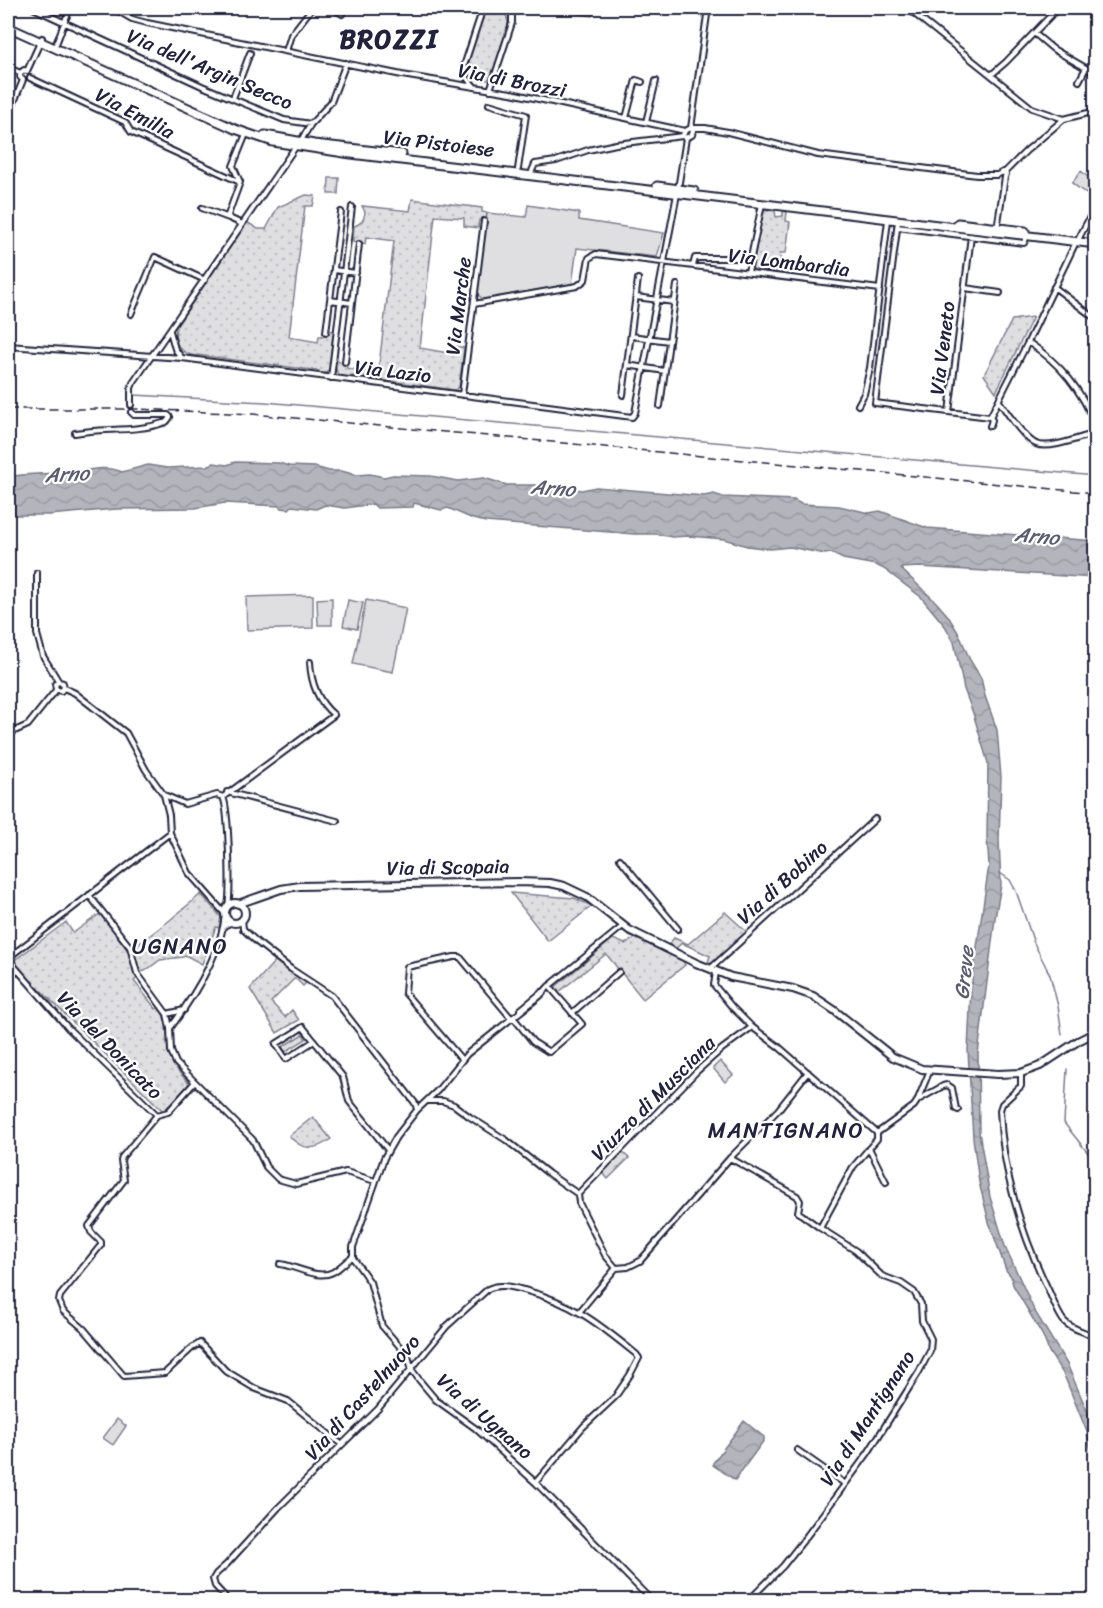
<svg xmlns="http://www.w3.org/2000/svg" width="1103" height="1608" viewBox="0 0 1103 1608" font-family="Sriracha,sans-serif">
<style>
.grass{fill:#dfdfe2;stroke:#80808e;stroke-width:1.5}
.cemetery{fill:url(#cemetery-stones);stroke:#80808e;stroke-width:1.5}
.park{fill:url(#park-dots);stroke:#80808e;stroke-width:1.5}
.water{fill:url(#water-waves);stroke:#7a7a88;stroke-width:1.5}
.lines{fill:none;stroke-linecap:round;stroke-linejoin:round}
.stream{stroke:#7a7a88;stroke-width:1.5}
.street-casing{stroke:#22223b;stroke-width:8}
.secondary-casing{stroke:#22223b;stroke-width:10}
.primary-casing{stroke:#22223b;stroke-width:11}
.street{stroke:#fff;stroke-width:4}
.secondary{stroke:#fff;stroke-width:6}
.primary{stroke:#fff;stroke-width:7}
.rail{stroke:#22223b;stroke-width:1.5;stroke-dasharray:9 4.5;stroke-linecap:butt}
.labels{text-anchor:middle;stroke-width:4.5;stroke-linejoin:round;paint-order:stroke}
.street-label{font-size:20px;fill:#22223b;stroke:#fff}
.water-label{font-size:21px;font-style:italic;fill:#5c5c6f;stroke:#fff}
.quarter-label{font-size:22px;letter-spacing:1.5px;fill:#22223b;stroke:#fff}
.district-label{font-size:26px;font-weight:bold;letter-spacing:1.5px;fill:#22223b;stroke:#fff}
</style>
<defs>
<pattern id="cemetery-stones" width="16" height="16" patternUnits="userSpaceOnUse" patternTransform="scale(1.5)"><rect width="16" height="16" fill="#dfdfe2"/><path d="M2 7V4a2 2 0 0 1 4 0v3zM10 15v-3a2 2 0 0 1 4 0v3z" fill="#bfbfc3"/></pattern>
<pattern id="park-dots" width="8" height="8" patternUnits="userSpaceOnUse" patternTransform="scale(1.5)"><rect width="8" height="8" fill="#dfdfe2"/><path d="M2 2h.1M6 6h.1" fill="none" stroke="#bfbfc3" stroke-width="1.8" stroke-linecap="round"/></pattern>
<pattern id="water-waves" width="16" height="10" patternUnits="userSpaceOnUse" patternTransform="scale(1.5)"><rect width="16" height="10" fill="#b4b4bc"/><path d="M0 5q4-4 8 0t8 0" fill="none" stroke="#9a9aa2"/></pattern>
</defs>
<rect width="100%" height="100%" fill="#fff"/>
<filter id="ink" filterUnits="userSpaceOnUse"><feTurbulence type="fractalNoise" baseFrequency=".0167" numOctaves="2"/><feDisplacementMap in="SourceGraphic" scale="12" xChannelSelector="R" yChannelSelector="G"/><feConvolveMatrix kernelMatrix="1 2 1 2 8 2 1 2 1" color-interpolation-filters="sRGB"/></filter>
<g filter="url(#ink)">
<path class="grass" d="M1081,171L1095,183V189L1089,196L1072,183Z
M329,178H339L338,194H328Z
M528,205L579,213V220L664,233L657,257L577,248L572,284L483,299L477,294L487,213L526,217Z
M313,595V628L247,630L246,597Z
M332,598V625H318L317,599Z
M348,600L363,603L357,629L343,626Z
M366,600L406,608L393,672L353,664Z
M303,1034L306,1039L285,1052L282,1047Z
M720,1061L733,1075L725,1082L713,1068Z
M117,1419L126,1426L113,1445L103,1438Z"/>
<path class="cemetery" d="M622,1152L629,1158L608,1179L602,1172Z"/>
<path class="park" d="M544,8H595L592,16Z
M496,9L504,12C507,16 508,20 508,25C506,38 497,72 488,80H478L468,73C465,62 477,27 484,17C487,12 491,10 496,9Z
M306,195L315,196L313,206H305L289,337L318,342L319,336H323L328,330L334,331L330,360L344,362L347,368L351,369L378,373L394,241L366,237L365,244L353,242L354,226C362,223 364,220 365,212L362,206L410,211L412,199L482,208V212L487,213L486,220H479L478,228L464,226V218L435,216L420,348L448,353L453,352L457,346L464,348L459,387L455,390L353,376L352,378L338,375L336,369L330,368L326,373H319V371L197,355L196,356C179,353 173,343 176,327L247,222L258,229H266L278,207Z
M763,209L775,211L776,217L783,216V211L787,212L786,221L790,222L786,253H780L782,273L752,269Z
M1033,317L996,392L984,375L1012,320Z
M511,893L574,898L592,906L548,941Z
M201,894L221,917L219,928L216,927L202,964L185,955L183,957L160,960L145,971L139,972L133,948L170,920Z
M725,912L747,932L713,965L708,962L710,956L682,943L676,948L669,944L674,938L688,944Z
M101,913L128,951L138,977L134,981L156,1009L159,1007C170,1023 165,1037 169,1054C171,1066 183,1076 191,1085L163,1111L12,962L66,922L73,933Z
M635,938L683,961L685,965L643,999L606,954L559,992L555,987L613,939L625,944Z
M275,961L306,983L303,986L295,978L271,1002L285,1017L292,1010L299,1020L277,1033L250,989Z
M313,1117L331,1139C315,1151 303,1151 289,1136Z"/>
<path class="water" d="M235,462L279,463L289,466L315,467L329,471H341L357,475L370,474L384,477L393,475L431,476L458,481L484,478L507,485H549L582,490L596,487L704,496L714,494L723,497L794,500L801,504L839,506L869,513L880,511L927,528L1095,541V578L920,567L900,568L937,603L948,616L959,634L970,660L981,678L985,696L997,730L1001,777L999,840L1001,885L995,918L978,1054L979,1132L990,1197L1005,1246L1034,1310L1067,1364L1094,1427L1095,1464L1093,1461L1087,1432L1064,1375L1049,1352L1043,1336L1013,1285L1011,1276L1006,1270L989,1222L979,1182L973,1138L968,1050L971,988L989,865L987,838L988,763L973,713L964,689L954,642L945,626L921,597L884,569L876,565L843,559L831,553L825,554L790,547L770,549L747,546L724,539L689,536L672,537L656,534H634L486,522L473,519L448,508L441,510L414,503L413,507L377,508L373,504L345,508L325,505L316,509L292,506L289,509L281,508L279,506L225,503L195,508L116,509L49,515H8V477C27,473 45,474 65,473C83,472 104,464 122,472L148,465L167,468L207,466L214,463L227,465Z
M744,1421L764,1437V1440L735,1480L713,1465V1463Z"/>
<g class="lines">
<path class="stream" d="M134,395L265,402L1096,476
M1000,873L1010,880L1016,891L1034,943L1050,975L1058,1006L1062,1034
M1067,1069L1064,1123L1096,1163"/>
<g class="street-casing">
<path id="street" d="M33,8L202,86L284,120L311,124
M113,8L132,19L147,23L402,75L511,93L685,131L691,128
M333,8L342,14
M907,8L1032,108L1064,119
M1034,33L1053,49L1096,74
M56,44L70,8
M286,51L291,35L312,8
M8,67L20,73
M991,75L1006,62L1058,8
M30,78L125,122L131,132L240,182
M1079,81L1086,68
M474,86L465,76L464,66L483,8
M490,90L512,23V13L508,8
M233,98L250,53
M489,104L526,115L518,169
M8,117L23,80L20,77V73L24,70L27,71L42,38
M626,118L636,80L642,82
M646,122L656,81
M691,128H705L728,132L818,155L977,175H997L1003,172L1006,174L1005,177
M691,128L708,8
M685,131L683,135L685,138L692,135L693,130
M8,135L11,151L8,162
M300,142L311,124L331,102L346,63
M532,171L535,164L556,161L588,150L616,144L683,136
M1005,172L1026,151L1064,119L1096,111
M678,189L686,138
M202,208L229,218
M898,221L875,403L990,417
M242,224L229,218L228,215L240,182L233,166L246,134
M897,227L1024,243L1027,236
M997,229L1005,177
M1079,238L1093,211L1096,200
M1076,242L1028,342C1061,364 1081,389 1096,426
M693,266L695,258H751
M334,270L356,273
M748,272L762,204
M1054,287L1096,319
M965,288L1000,293
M636,297L674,302
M330,300L352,303
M474,304L577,286L585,280L589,258L596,254L880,289
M131,314L155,257L205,280
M170,331L175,349L181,357
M326,332L341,212
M631,336L669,341
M8,346L182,358L632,417L635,413L677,194
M345,362L359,244
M627,365L665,371
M331,378L352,207
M462,395L484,221
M623,395L638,279
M999,401C1007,412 1023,438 1036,444C1049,450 1081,437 1096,433
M131,405V388L133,383L296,146
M858,405L864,394L870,368L888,220
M660,406L677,285
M949,412L971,236
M990,426L992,420L990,417L1028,342
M75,433C103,428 137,432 163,423C168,422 167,421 170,417L168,415H134L131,412
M37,573V634L43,656L59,682L63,683L64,688L75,693L126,733L146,770L164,795L169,815L170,833L189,873L225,914
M59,682L55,684L56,689L61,691L64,688
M8,734L28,725L56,690
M227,792L337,821
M164,795L185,804L217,795L223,797
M223,797L334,715C317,701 311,683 310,662
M223,797C229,809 231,892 228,906
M620,859L678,929
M89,895L130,947L137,973L167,1014L170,1028L171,1051L176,1063L253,1140L266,1167L278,1179L296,1184L346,1172L375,1181
M242,919L243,929L258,943L291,969L332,996L415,1103L417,1109
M224,926L232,922
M8,958L170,833
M8,959L69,1029L157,1115L168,1112L195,1082
M710,969L875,819
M716,972L714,985L732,1007L752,1027L779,1047L877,1133
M549,986L540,996L467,1054L438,1090L417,1110L396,1137L384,1158L353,1247V1258L370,1282L382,1326L408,1356L412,1370L420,1381L436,1400L475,1428L536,1483L651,1600
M548,987L623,926
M520,1010L542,992
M572,1013L619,972
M167,1014L184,1010
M513,1017L533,1042L549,1052L582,1024L549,986
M171,1027C194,996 221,954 225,915
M314,1041L286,1059L276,1044L303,1027L343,1077L349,1101L388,1150
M462,1060L405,993L407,967L454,957H460L511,1018
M1021,1073V1086L1002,1104L1000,1110C1002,1170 1021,1233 1047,1287C1052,1297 1056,1310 1063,1320C1070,1329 1086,1332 1096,1337
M918,1099L930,1070
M429,1101H443L454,1105L470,1117L506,1140L549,1174L578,1194
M157,1115L122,1157L121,1161L124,1180L89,1226L91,1232L101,1242V1245L60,1296L59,1301L63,1311L84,1329L124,1376L165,1373L192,1348L200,1343L226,1371L254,1388L288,1401L341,1444
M877,1133L914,1106L918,1100L943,1086L947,1085L952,1088L956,1109L958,1110
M869,1148L886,1182
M730,1158L797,1196L800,1201L798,1212L820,1228
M578,1194L696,1072L722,1049L752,1027
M578,1194L579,1203L605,1255L616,1268
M280,1264C296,1266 318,1280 333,1272C340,1268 346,1261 352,1257
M580,1311L616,1268L628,1267L640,1261L730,1158L778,1110L808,1072
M797,1450L844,1483
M228,1600L215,1586L213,1579L216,1574L227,1564L278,1508L378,1409L447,1326L488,1289C499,1283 512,1287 524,1290C573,1303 598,1323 636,1354L639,1358L630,1375L615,1397L583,1427L536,1482
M749,1600L783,1566L806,1537L868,1453L919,1372L930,1351L931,1339L922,1321L921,1304L914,1292L901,1283L882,1276L856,1251L820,1228L853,1167L877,1139V1133"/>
</g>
<g class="secondary-casing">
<path id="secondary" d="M225 913a10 10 0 1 1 20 0a10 10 0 1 1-20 0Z
M238,904L281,889L300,886L519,882L550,883L564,886L587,897L629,930L696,963L731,977L793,989L813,996L834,1010L893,1057L922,1069L998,1074L1021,1073L1040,1066L1078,1041L1096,1032"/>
</g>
<g class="primary-casing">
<path id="primary" d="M8,27L235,129L273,142L351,154L1096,244
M265,135L314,144L402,154
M657,186L694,191
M958,223L1025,231"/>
</g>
<use href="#street" class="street"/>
<use href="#secondary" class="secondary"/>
<use href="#primary" class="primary"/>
<path class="rail" d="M8,409H137L253,414L1096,493"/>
</g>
</g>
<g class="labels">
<g class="street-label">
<text transform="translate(210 69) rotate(23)" y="7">Via dell'Argin Secco</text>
<text transform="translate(512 80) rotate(11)" y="7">Via di Brozzi</text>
<text transform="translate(135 113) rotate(28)" y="7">Via Emilia</text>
<text transform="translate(439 143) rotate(7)" y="7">Via Pistoiese</text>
<text transform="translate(789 262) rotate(7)" y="7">Via Lombardia</text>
<text transform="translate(458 306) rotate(-83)" y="7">Via Marche</text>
<text transform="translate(942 348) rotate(-83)" y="7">Via Veneto</text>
<text transform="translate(393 371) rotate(7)" y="7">Via Lazio</text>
<text transform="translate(448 867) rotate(-1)" y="7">Via di Scopaia</text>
<text transform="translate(782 882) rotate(-42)" y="7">Via di Bobino</text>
<text transform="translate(110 1045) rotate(46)" y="7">Via del Donicato</text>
<text transform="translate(653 1098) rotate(-45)" y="7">Viuzzo di Musciana</text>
<text transform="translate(362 1397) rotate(-48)" y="7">Via di Castelnuovo</text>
<text transform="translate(485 1416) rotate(41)" y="7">Via di Ugnano</text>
<text transform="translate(867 1418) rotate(-57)" y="7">Via di Mantignano</text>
</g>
<g class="water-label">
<text transform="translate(67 474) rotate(-3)" y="7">Arno</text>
<text transform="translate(553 488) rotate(4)" y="7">Arno</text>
<text transform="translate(1037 536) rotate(5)" y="7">Arno</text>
<text transform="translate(964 973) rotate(-84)" y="7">Greve</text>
</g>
<g class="quarter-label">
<text x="180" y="954">UGNANO</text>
<text x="786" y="1138">MANTIGNANO</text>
</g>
<g class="district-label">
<text x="389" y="48">BROZZI</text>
</g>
</g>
<rect width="1103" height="1608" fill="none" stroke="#fff" stroke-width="30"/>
<rect x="15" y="15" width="1073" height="1578" fill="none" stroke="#22223b" stroke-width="2" filter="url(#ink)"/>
</svg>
